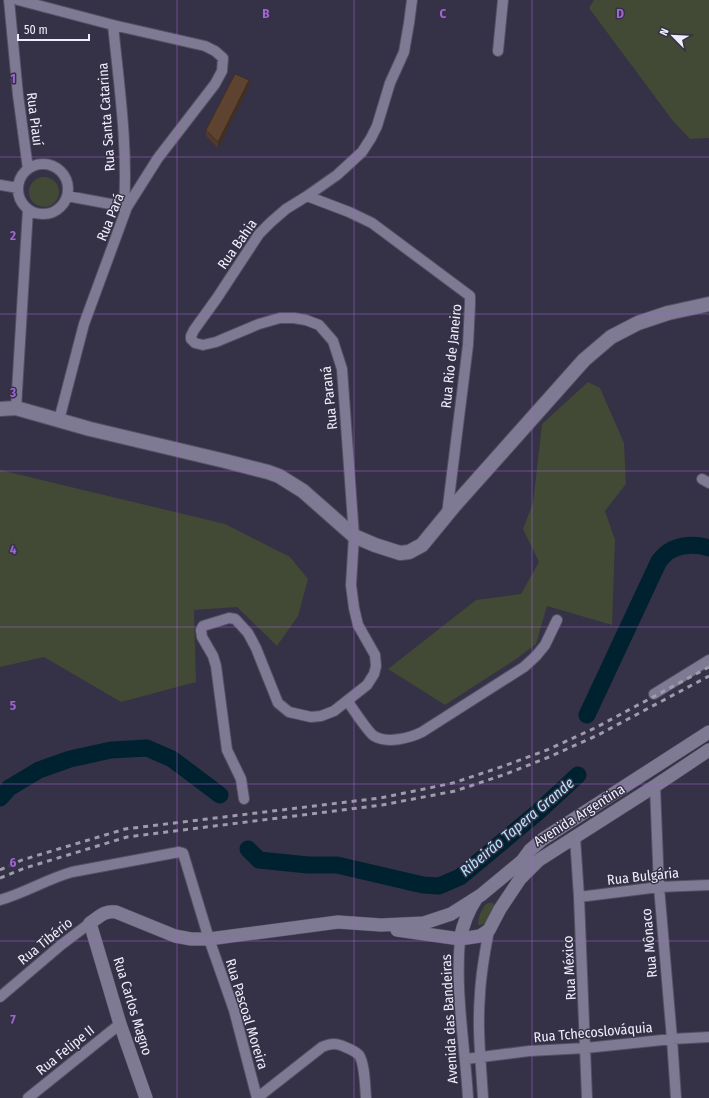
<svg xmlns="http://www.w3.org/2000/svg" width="709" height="1098" viewBox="0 0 709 1098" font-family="'Fira Sans Condensed',sans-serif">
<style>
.green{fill:#424a35}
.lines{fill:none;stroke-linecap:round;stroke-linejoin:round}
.river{stroke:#00212f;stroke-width:17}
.minor-casing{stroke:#544f62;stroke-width:12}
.tertiary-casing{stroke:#544f62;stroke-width:14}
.secondary-casing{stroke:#544f62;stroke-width:16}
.minor{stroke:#7f7a93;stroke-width:10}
.tertiary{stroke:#7f7a93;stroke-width:13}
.secondary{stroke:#7f7a93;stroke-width:14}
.rail{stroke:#9e9bac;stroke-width:3;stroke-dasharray:5 5;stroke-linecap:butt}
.wall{fill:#513a2a}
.shaded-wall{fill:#422f22}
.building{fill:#5e4331;stroke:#422f22}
.grid{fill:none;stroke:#9e66d1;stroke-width:1;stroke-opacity:0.55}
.labels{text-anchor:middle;stroke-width:3;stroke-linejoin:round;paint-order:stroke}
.street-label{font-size:14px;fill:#efedfb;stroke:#353146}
.water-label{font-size:15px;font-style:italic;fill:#b4e6ff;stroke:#353146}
.grid-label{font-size:13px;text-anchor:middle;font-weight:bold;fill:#9e66d1;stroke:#353146;stroke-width:3;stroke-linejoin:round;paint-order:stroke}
</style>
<rect width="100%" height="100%" fill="#353146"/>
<path class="green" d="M594,0H709V138L690,139L673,121L589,8Z
M29 192a15 15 0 1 1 30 0a15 15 0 1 1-30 0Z
M588,382L600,388L624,443L626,484L605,511L615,540L612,625L547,606L536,644L516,659L445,705L388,669L476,600L521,594L539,562L523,529L533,503L542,424Z
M0,470L225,524L290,557L308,579L298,616L277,646L237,607L194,610L196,682L121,702L44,657L0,667Z
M488,903H492L494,904C493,913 488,926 478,925C478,918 482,906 488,903Z"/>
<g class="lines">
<path class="river" d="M587,715L659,561C662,558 665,554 668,552C680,544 697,544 709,548
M0,798L9,788L39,770L70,759L111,750L147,748L172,759L220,795
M248,849L259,860L308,865H337L423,885L439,886L460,877L538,812L578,775"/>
<g class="minor-casing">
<path id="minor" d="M9,0L18,95L28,169
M18,0L113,25L205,46L215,51L223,58L222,71L215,84L158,158L127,207L84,324L59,420
M113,25C119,85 128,146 124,206
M498,51L503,0
M18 189a25 25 0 1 1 50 0a25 25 0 1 1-50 0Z
M0,185L18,188
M67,196L127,207
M307,196L349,212L372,223L470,296V304L468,345L447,514
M16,408L28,209
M702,479L709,483
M654,694L709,660
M348,702C354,710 367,731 374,736C387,744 410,738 422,732L524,667L536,656L545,645L557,620
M655,786L659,887L672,1039L676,1098
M244,799L241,779L227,750L216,666L213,656L202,637L201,630L203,626L229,618L235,619L238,622L248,633L256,648L278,703L289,712L311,717L321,716L334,711L367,685L374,674L376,666L375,655L358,625L354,608L351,585L354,536L342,369L333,341L319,325L306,320L294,318H280L259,324L216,342L203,345L195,343L191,339V336L194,330L217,298L259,234L271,222L286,209L307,196L337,175L362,152L371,138L377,126L390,83L404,52L409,23L412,0
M575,837L579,897L587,1098
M579,897L659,887L709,885
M0,900C25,893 47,879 72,872L179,852L183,853L209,939L234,1010L257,1098
M460,939C455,992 465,1045 468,1098
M0,997L61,945L90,923
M466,1059L529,1051L586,1048L672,1039L709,1037
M28,1098L120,1024
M257,1098L322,1047C331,1043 337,1043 345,1047C350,1049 355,1051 359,1055C365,1064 365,1087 366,1098
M483,1098C481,1063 477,1028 480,994C481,972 485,951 489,930"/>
</g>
<g class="tertiary-casing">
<path id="tertiary" d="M397,930L460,939L480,936L489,930L500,909L520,879L539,860L655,786L709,750
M460,939C463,925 468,911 476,899
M146,1098L120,1024L90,923C99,917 105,910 116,912L175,936L191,939H209L338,922L381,925L424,923L451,914L481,895L522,861L530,850L543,839L709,732"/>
</g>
<g class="secondary-casing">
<path id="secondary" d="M0,409L16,408L90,429L225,461L268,472L279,476L303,491L354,536L375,545L400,553L409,552L422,545L454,506L584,360L611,337L638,323L668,313L709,304"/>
</g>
<use href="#minor" class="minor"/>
<use href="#tertiary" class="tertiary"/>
<use href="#secondary" class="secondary"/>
<path class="rail" d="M0,870L22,860L125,829L380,798L453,783L504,766L547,750L595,728L709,667
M0,878L25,868L127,837L382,805L455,791L506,774L549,757L598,735L709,676"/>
</g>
<path class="wall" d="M249,86L218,148L206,136V130Z"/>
<path class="shaded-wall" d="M249,80V86L218,148V142Z"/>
<path class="building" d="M235,74L249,80L218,142L206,130Z"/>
<path class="grid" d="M177,0V1098M354,0V1098M532,0V1098M0,157H709M0,314H709M0,471H709M0,627H709M0,784H709M0,941H709"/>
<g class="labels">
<g class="street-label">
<text transform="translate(106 117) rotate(-94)" y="5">Rua Santa Catarina</text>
<text transform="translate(35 119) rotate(83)" y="5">Rua Piauí</text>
<text transform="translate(110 217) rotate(-68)" y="5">Rua Pará</text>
<text transform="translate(237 244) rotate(-55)" y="5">Rua Bahia</text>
<text transform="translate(451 356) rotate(-84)" y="5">Rua Rio de Janeiro</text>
<text transform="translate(329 398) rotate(-96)" y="5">Rua Paraná</text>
<text transform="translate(579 815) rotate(-32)" y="5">Avenida Argentina</text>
<text transform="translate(643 876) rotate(-6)" y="5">Rua Bulgária</text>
<text transform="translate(45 941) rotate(-39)" y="5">Rua Tibério</text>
<text transform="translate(649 943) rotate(-95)" y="5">Rua Mônaco</text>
<text transform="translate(569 968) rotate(-93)" y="5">Rua México</text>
<text transform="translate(133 1006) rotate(73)" y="5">Rua Carlos Magno</text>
<text transform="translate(247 1014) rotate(73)" y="5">Rua Pascoal Moreira</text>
<text transform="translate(449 1019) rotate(-93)" y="5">Avenida das Bandeiras</text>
<text transform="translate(593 1032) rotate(-5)" y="5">Rua Tchecoslováquia</text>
<text transform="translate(65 1050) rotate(-39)" y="5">Rua Felipe II</text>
</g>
<g class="water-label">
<text transform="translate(517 827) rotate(-40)" y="5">Ribeirão Tapera Grande</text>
</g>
</g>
<g class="grid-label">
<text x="266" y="18">B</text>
<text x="443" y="18">C</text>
<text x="620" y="18">D</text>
<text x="13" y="83">1</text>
<text x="13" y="240">2</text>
<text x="13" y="397">3</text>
<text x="13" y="554">4</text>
<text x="13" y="710">5</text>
<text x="13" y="867">6</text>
<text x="13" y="1024">7</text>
</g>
<g transform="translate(673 36) rotate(294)" stroke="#353146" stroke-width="3" paint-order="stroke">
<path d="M0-3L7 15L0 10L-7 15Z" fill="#efedfb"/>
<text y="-6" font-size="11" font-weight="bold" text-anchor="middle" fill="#efedfb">N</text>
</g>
<path d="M18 34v6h71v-6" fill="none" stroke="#efedfb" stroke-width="2"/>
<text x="24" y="34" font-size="12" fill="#efedfb" stroke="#353146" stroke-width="3" paint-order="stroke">50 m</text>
</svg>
